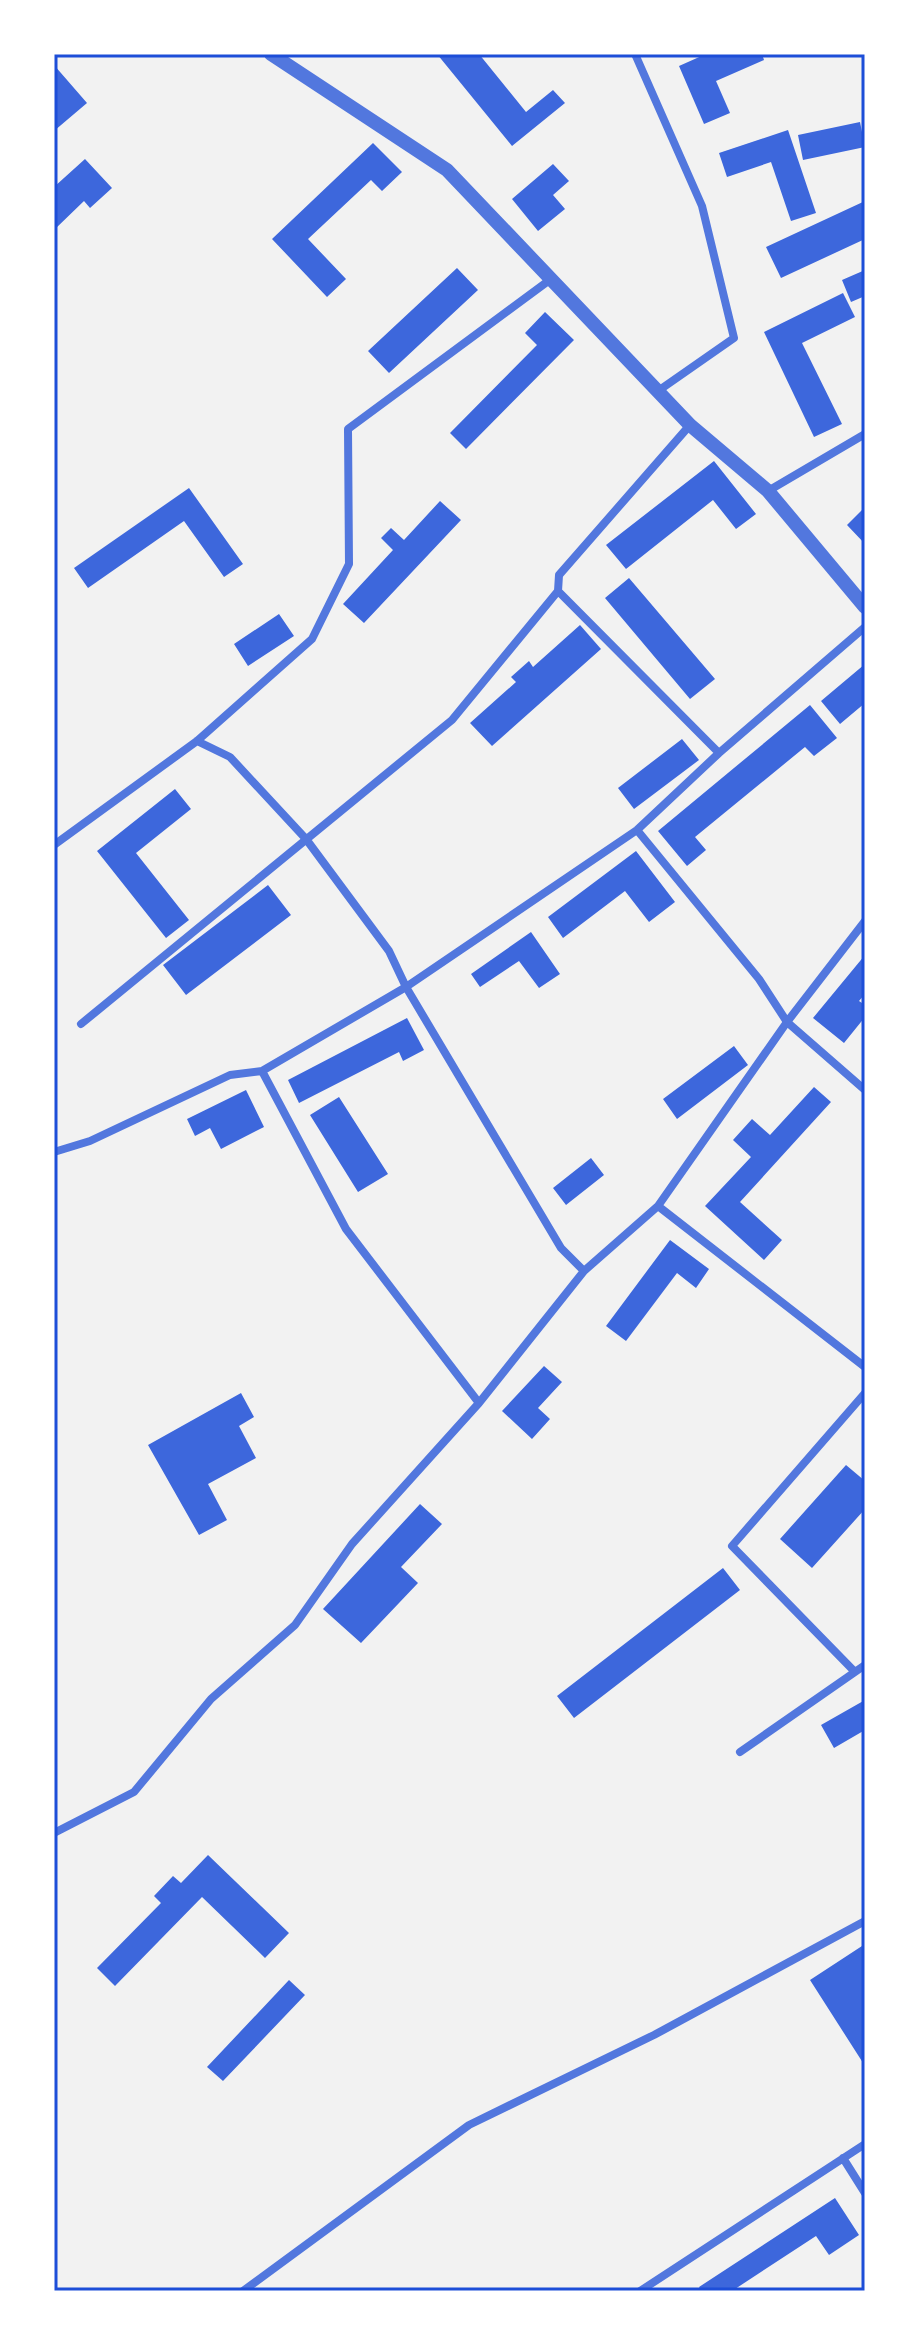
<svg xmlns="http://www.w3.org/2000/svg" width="919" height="2345" viewBox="0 0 919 2345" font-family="'Alegreya Sans',sans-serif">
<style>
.building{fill:#3d67dc}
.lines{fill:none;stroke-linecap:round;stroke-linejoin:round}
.minor{stroke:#5277de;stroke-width:8}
.tertiary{stroke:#5277de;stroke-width:14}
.neatline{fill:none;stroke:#1d4ed8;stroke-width:3}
</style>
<rect width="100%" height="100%" fill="#f2f2f2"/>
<path class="building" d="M437,54H479L526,112L553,90L565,103L512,146Z
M706,54H762L764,60L716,81L730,113L704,124L679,66Z
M54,65L87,103L54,131Z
M860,122L865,147L803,160L798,135Z
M788,130L816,213L791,221L771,162L727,177L719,153Z
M373,143L402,172L382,191L371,180L308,239L346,279L327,297L272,239Z
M85,159L112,188L90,208L84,201L54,230V187Z
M553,164L569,181L553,195L565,209L538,231L512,199Z
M865,201V239L781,278L766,247Z
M457,268L478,290L389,373L368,351Z
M865,270V296L851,302L842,280Z
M843,293L855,317L802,343L842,424L814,437L764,332Z
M545,312L574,340L466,449L450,433L537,345L525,333Z
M714,461L756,514L736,529L713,500L626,569L606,545Z
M189,488L243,564L224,577L184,521L88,588L74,568Z
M440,501L461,520L364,623L343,604L393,550L381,538L391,528L404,540Z
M865,507V544L847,525Z
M629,578L715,679L690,699L605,598Z
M279,614L294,636L248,666L234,644Z
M580,625L601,649L492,746L470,723L516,682L511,677L529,661L533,667Z
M865,664V703L840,724L821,701Z
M810,705L837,738L814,756L805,747L695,837L706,850L687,866L658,831Z
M682,739L699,760L634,809L618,788Z
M175,789L191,809L136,853L189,920L166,938L97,851Z
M636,851L675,902L649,922L625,891L563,938L548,917Z
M268,885L291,915L186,995L163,965Z
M531,932L560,974L539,988L519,961L480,987L471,974Z
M865,955V994L859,1001L865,1005V1017L844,1043L813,1018Z
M407,1018L424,1050L403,1061L399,1052L299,1103L288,1080Z
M734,1046L748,1065L677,1119L663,1099Z
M814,1087L831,1102L740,1202L782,1240L764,1260L705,1206L751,1157L733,1140L752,1119L770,1135Z
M246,1090L264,1127L221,1149L210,1128L195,1136L187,1119Z
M339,1097L388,1174L358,1192L310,1115Z
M591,1158L604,1175L566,1205L553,1188Z
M670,1240L709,1269L696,1288L677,1273L626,1341L606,1326Z
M544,1366L562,1382L538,1408L550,1419L532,1439L502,1411Z
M241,1393L254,1417L239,1426L256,1458L208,1484L227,1520L199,1535L148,1445Z
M846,1465L865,1481V1509L812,1568L780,1539Z
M420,1504L442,1524L401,1567L418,1583L361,1643L323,1609Z
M723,1568L740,1590L574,1718L557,1696Z
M865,1700V1730L834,1748L821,1725Z
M208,1855L289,1933L265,1958L202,1897L115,1986L97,1968L161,1903L154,1896L173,1876L181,1883Z
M862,1946L865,1951V2066L810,1980Z
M289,1980L305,1995L223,2081L207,2067Z
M835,2198L859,2235L829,2255L816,2236L732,2291H701L699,2287Z"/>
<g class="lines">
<path class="minor" d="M635,54L702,206L734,338L658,391
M768,491L865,434
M558,591L719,753
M197,741L230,757L306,839L389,951L406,987L561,1248L584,1271
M637,830L759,979L787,1022L865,1090
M54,845L197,741L312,639L349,564L348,429L551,279
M81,1024L452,720L558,591L559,575L690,425
M262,1071L346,1229L479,1403
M54,1152L90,1141L230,1075L262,1071L406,987L637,830L719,753L865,627
M658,1206L865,1367
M855,1672L732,1546L865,1393
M740,1752L865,1665
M54,1833L134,1792L211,1699L295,1625L352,1544L479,1403L584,1271L658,1206L787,1022L865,921
M843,2158L865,2193
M243,2291L469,2125L654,2035L865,1921
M640,2291L865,2144"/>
<path class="tertiary" d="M271,54L447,170L690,425L768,491L865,607"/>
</g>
<rect width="919" height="2345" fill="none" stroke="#ffffff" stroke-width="112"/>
<rect x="56" y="56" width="807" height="2233" class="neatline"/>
</svg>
